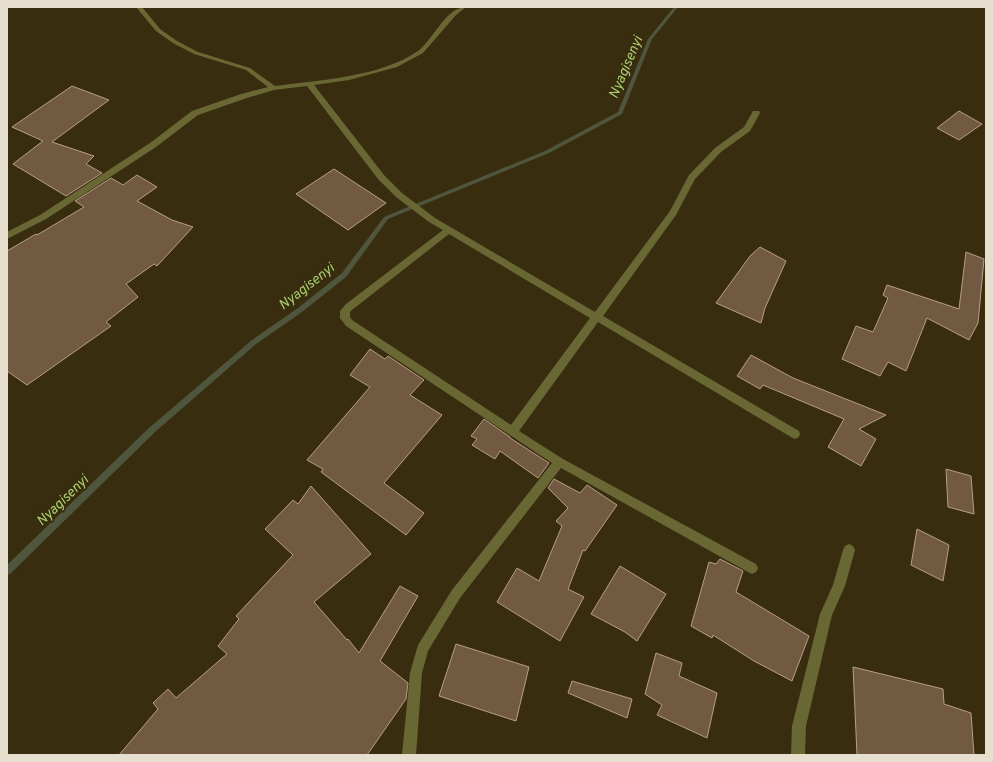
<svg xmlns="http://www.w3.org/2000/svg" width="993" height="762" viewBox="0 0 993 762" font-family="Overpass,sans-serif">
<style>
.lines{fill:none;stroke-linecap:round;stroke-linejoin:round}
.stream{fill:#50563e;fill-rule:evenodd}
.building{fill:#725a42;stroke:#b89e84}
.minor{fill:#696734;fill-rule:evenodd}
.labels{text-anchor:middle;stroke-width:4;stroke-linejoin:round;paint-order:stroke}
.water-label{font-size:14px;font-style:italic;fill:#abcf70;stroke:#392d10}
</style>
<rect width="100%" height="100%" fill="#392d10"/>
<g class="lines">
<path class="stream" d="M674,7H678L652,39L622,114L549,153L388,219L346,277L302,312L256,344L155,432L10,574L7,575V565L149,428L252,340L298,308L342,273L384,217L545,151L618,112L648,39Z"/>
</g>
<path class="building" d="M72,86L109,100L52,142L94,156L86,164L102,173L66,196L13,164L43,141L12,127Z
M959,111L982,124L959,140L937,128Z
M334,169L386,203L348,230L296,194Z
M137,175L157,187L137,201L172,220L193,227L157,266L154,264L126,284L138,297L106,322L111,326L27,385L7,371V251L36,234L37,235L84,207L75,201L111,178L123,185Z
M760,247L786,261L765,308L761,323L716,303L750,256Z
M966,252L984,259L978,323L969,340L927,318L906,371L888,362L880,376L842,359L856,326L873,332L888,298L883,295L887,285L959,309Z
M370,349L385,359L388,356L424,380L410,395L442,415L384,483L424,513L406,535L321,472L323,469L307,460L370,387L350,375Z
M751,355L793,378L886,415L859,429L876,439L861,466L828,447L844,419L763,385L760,389L737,376Z
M484,419L510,437V438L549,463L538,478L500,451L495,459L472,445L477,439L471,436Z
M946,469L971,476L974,514L948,507Z
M554,479L580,493L587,485L617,505L585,551L583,550L568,589L584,597L560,641L497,602L517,568L539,581L562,526L556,521L568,508L548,488Z
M311,486L371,554L314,602L347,640L348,639L359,653L400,586L418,596L380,661L408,683L406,699L367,755H119L158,709L153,703L168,689L176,698L227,654L218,646L239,619L236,616L293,555L265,529L293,500L298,504Z
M917,529L949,545L943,581L911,565Z
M720,559L743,571L736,592L809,636L792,681L754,661L713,635L712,638L691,626L709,562L716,564Z
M620,566L666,594L637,641L625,632L591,614Z
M456,644L529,667L516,721L439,696Z
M656,653L682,663L679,676L717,693L707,738L657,715L662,705L645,694Z
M853,667L943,689L944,704L971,713L974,755H857Z
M572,681L632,699L627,718L568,693Z"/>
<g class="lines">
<path class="minor" d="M136,7H142L160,29L177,41L198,52L250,68L275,86C319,80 381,77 418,51C433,40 446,7 466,7L456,15L423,53L397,67L349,80L314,85L384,175L402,193L435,218L595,312L670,211L689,175L715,148L744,127L753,111H759L760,113L750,131L721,152L695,179L676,215L603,316L799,431L800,434L799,437L795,439L791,437L598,322L519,431L563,459L756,564L758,568L756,572L752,574L748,572L561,468L460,598L428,651L422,673L416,755H402L410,673L418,645L452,590L552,463L346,326L340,318V311L346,304L443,230L429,222L396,197L378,179L307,86L274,90L247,98L198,115L156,147L46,219L7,239V232L40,215L150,143L192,111L241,94L268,87L246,70L194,54L173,43L156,31ZM449,234L590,318L511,425L352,320L350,317V312L352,310Z
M849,544L853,546L855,550L845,586L832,615L806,726L805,755H791L792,726L820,614L833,585L843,550L845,546Z"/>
</g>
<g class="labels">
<g class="water-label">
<text transform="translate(625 67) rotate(-67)" y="5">Nyagisenyi</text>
<text transform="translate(306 286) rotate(-38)" y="5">Nyagisenyi</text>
<text transform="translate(62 500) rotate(-44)" y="5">Nyagisenyi</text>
</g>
</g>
<rect width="993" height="762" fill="none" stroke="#e6dfce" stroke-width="16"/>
</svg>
